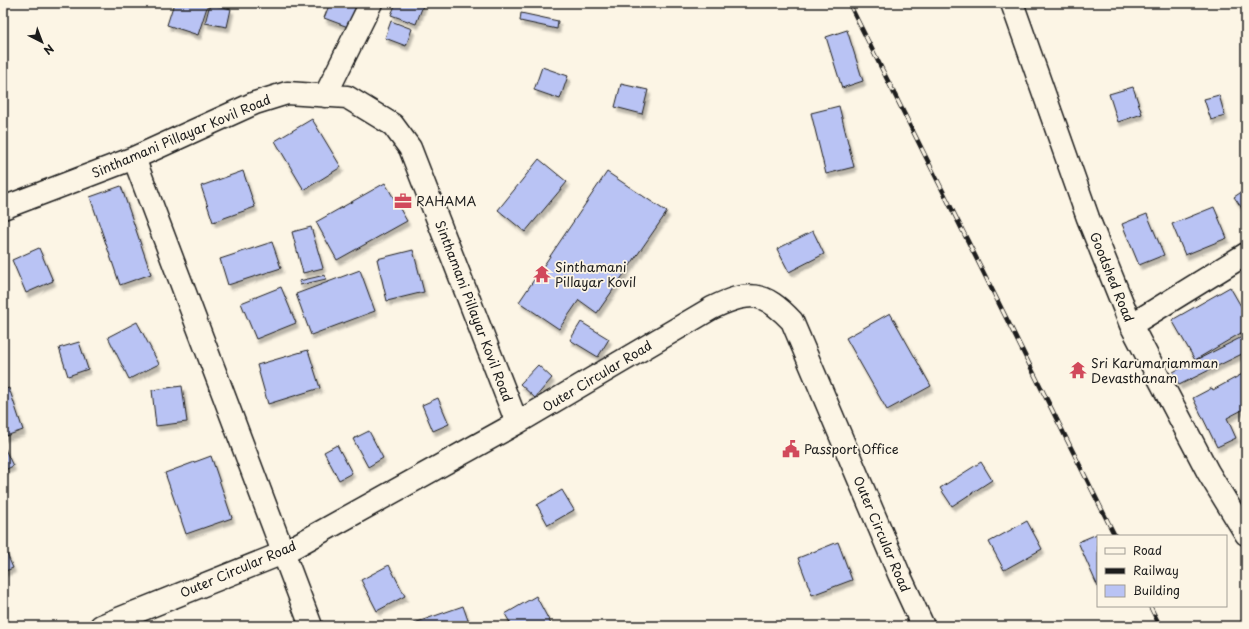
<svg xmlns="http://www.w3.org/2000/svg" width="1249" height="629" viewBox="0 0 1249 629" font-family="'Playpen Sans',sans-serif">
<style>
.building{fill:#b9c3f4;stroke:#1c1c1c;filter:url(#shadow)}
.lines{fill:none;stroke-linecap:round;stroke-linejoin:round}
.minor-casing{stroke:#1c1c1c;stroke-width:25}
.minor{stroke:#fcf5e5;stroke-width:22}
.rail-casing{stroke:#1c1c1c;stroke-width:4.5}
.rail{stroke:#fcf5e5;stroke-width:3;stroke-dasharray:9;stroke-linecap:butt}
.labels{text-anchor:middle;stroke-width:3.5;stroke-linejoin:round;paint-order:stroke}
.street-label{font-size:13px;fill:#1c1c1c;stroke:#fcf5e5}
.poi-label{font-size:13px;fill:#1c1c1c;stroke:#fcf5e5;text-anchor:start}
</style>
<defs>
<filter id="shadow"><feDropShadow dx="2.5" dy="4.5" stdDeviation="1" flood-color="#0004"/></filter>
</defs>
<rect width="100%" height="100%" fill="#fcf5e5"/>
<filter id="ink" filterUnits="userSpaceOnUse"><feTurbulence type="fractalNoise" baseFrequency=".025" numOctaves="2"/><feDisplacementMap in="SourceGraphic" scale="8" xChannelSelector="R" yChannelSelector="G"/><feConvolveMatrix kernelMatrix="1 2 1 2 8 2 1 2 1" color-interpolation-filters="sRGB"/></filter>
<g filter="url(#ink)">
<path class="building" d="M174,3L208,4L198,35L167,25Z
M330,3H357L348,27L324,18Z
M396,3H424L416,24L391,15Z
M210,4L231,9L227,27L205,23Z
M521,13L558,21L557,29L520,21Z
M391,21L412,29L406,46L385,38Z
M847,30L863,81L842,88L826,37Z
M542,67L568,76L560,99L534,90Z
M621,84L648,90L642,114L615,107Z
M1133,87L1142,114L1118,122L1109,94Z
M1219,95L1225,116L1211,120L1204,99Z
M839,106L854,167L826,174L811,113Z
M312,119L341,167L304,190L275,141Z
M539,159L567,182L525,232L498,210Z
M243,171L255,207L213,222L201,186Z
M607,172L667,212L597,313L579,300L559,329L519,302Z
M385,183L407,221L337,260L316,222Z
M121,186L151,274L120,285L90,197Z
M1246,189V214L1234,197Z
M1214,207L1227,238L1185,255L1172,224Z
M1147,214L1164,255L1139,265L1122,224Z
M311,227L323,268L303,273L292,232Z
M813,231L824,254L789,272L777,249Z
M272,242L281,268L228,285L220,259Z
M39,248L53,281L26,293L12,260Z
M413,250L424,292L387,301L377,259Z
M360,270L375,311L311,335L296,294Z
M325,275L326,279L300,285L299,281Z
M281,287L296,323L256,339L241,303Z
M1230,287L1246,315V330L1195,360L1172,320Z
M890,313L931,386L887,410L846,338Z
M137,322L159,364L129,379L108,337Z
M581,322L609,339L598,357L570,340Z
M1246,335V352L1179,385L1173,372Z
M79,342L88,369L68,376L59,348Z
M308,350L320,388L268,404L257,365Z
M538,365L552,378L535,398L520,384Z
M1246,372V408L1227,418L1236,438L1217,447L1193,398L1212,388L1213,390Z
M182,386L187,422L156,426L152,390Z
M9,388L23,430L3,437V390Z
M438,398L449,424L433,431L422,405Z
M369,431L383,458L368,467L353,439Z
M3,445L13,466L3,471Z
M337,445L352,473L339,480L324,452Z
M211,456L232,518L186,534L165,473Z
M981,462L992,480L952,506L940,488Z
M562,490L574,510L548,525L537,505Z
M1027,521L1042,549L1004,570L989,542Z
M1097,534L1098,537V587L1078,542Z
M838,542L852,580L812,595L798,558Z
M3,545L13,568L3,572Z
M389,565L405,596L377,611L361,580Z
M536,596L552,626H512L505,614Z
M463,606L470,626H406Z"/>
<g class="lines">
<g class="minor-casing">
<path id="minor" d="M1012,3L1088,218L1131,325L1208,472L1246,534
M325,96L371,3
M134,158L311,626
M3,208L134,158L255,103L287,93L347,97L393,125L410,148L517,423
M1131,325L1246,254
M101,626L283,553L517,423L712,308C749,290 764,291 792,321L899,574L923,626"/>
</g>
<use href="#minor" class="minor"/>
<g class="rail-casing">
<path id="rail" d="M849,3L1115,536
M1150,606L1160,626"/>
</g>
<use href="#rail" class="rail"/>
</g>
</g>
<defs>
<g id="office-bare" transform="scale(1.38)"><path d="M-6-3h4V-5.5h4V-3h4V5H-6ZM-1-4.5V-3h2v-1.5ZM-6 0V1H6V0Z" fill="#d1495b" stroke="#fcf5e5" stroke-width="2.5" paint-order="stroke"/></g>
<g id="temple-bare" transform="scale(1.38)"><path d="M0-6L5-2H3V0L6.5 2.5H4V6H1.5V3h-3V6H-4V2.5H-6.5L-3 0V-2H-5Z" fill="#d1495b" stroke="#fcf5e5" stroke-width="2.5" paint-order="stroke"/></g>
<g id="civic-bare" transform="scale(1.38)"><path d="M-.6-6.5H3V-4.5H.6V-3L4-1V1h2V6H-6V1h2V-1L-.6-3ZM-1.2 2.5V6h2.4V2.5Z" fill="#d1495b" stroke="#fcf5e5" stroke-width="2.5" paint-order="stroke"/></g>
</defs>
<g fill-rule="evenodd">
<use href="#office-bare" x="403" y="201"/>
<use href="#temple-bare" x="542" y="274"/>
<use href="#temple-bare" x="1078" y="370"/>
<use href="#civic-bare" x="791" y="449"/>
</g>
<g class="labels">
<g class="street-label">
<text transform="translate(181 136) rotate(-23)" y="5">Sinthamani Pillayar Kovil Road</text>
<text transform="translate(1112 277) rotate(68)" y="5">Goodshed Road</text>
<text transform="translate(474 311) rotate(69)" y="5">Sinthamani Pillayar Kovil Road</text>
<text transform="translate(597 376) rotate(-31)" y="5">Outer Circular Road</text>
<text transform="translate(882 534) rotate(67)" y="5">Outer Circular Road</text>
<text transform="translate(238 569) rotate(-23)" y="5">Outer Circular Road</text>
</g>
<g class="poi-label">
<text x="416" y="206">RAHAMA</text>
<text x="555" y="272">Sinthamani<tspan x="555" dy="15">Pillayar Kovil</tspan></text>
<text x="1091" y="368">Sri Karumariamman<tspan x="1091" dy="15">Devasthanam</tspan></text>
<text x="804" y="454">Passport Office</text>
</g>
</g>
<rect width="1249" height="629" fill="none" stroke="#fcf5e5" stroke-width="16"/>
<rect x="8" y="8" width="1233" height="613" fill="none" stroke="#1c1c1c" stroke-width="1.5" filter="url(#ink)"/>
<rect x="1097" y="535" width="130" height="72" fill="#fcf5e5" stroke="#a29e95"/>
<rect x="1105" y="548" width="20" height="6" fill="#fcf5e5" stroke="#a29e95"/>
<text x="1133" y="555" font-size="12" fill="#1c1c1c">Road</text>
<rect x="1105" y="568" width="20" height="6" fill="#1c1c1c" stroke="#a29e95"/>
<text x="1133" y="575" font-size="12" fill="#1c1c1c">Railway</text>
<rect x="1105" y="585" width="20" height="12" fill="#b9c3f4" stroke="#a29e95"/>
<text x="1133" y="595" font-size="12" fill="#1c1c1c">Building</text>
<g transform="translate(42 42) rotate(138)" stroke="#fcf5e5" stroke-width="3" paint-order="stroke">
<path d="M0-3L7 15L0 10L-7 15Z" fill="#1c1c1c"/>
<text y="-6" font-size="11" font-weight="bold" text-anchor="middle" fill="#1c1c1c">N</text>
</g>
</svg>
